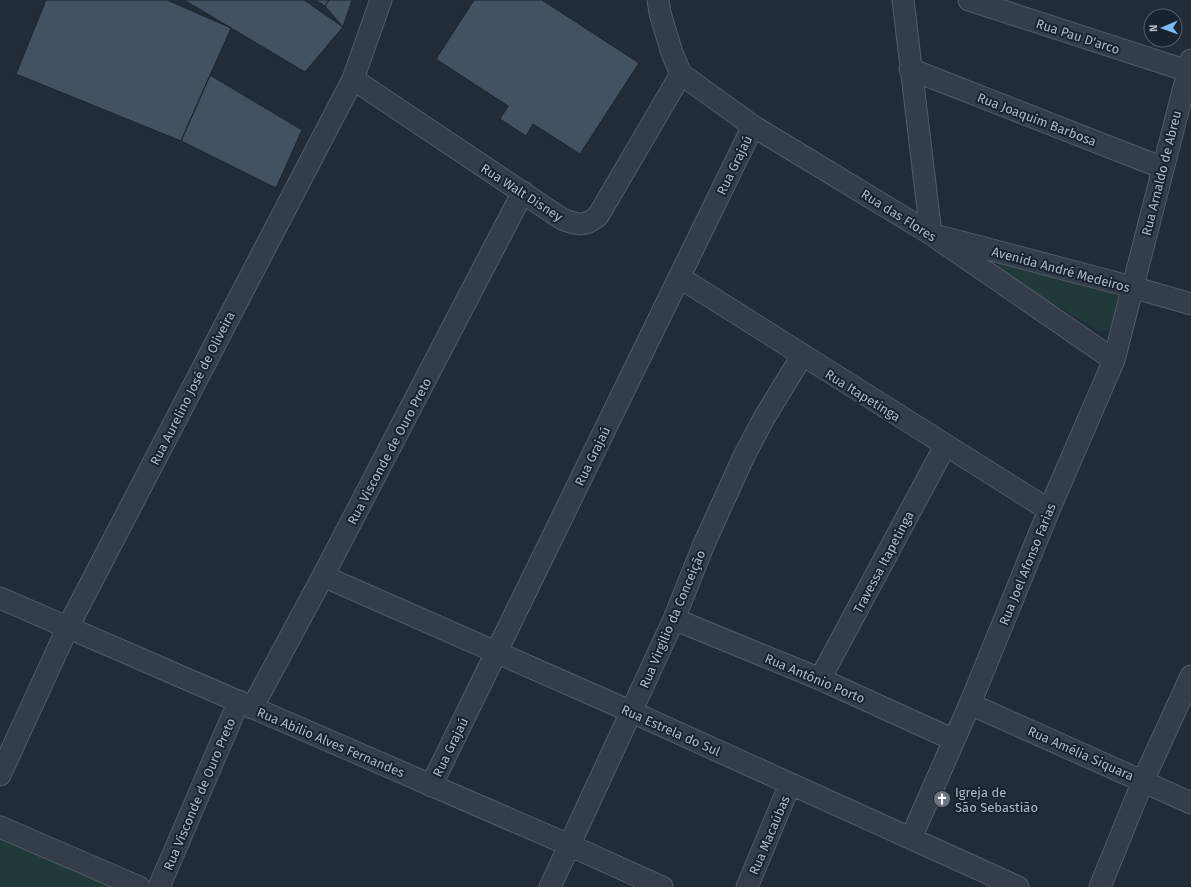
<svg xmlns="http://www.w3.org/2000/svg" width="1191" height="887" viewBox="0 0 1191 887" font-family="'Fira Sans',sans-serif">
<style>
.green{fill:#223939}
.building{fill:#435260;stroke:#1b252f}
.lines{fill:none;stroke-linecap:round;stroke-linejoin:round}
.street-casing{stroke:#515c66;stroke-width:23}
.street{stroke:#333e49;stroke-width:21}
.labels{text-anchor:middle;stroke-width:4;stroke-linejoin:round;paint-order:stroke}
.street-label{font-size:13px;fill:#aeb9c5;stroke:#19232d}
.poi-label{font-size:13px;fill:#aeb9c5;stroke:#19232d;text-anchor:start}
</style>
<rect width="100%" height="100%" fill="#202d38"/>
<path class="green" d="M1004,261L1111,290L1118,296L1120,305L1110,329L1101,332L999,271L998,264Z
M0,829L136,887H0Z"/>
<path class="building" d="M46,0H167L231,28L181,141L16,74Z
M184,0H304L343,27L305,72Z
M315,0H329L325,6Z
M329,0H352L343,27L325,6Z
M474,0H542L639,63L580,154L533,124L526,136L500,119L508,106L436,59Z
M210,75L302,130L276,188L181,141Z"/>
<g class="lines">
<g class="street-casing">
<path id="street" d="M658,0L660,13L672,53L681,74L753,126L931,234L1114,360
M903,0L931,234L1132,287L1191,304
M969,0L1188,71
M910,69L1163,168
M353,79L562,219C577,225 585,227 598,216L681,74
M679,277L1049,510
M323,576L632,712L1018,887
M0,598L569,845L662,887
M674,619L820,679L954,740
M820,679L945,446
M970,704L1191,803
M252,708L323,576L523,192
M0,775L68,627L353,79L381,0
M431,786L753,126
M0,827L139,887
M911,838L970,704L1049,510L1114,360L1191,60
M159,887L239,701
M550,887L674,619L704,544L744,456L764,418L802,356
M747,887L790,784
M1100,887L1143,781L1191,676"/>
</g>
<use href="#street" class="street"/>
</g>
<defs>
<g id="church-disc" transform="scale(0.9)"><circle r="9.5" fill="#6b7280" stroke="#19232d"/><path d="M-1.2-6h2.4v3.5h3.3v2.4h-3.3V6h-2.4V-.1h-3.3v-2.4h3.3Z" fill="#fff"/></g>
</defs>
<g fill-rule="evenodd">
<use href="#church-disc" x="942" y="799"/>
</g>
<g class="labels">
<g class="street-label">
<text transform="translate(1078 36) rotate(18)" y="5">Rua Pau D'arco</text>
<text transform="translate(1037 119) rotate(21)" y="5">Rua Joaquim Barbosa</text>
<text transform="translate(734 165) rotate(-64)" y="5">Rua Grajaú</text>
<text transform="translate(1161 173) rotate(-76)" y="5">Rua Arnaldo de Abreu</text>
<text transform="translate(522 192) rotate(33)" y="5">Rua Walt Disney</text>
<text transform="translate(899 215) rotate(32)" y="5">Rua das Flores</text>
<text transform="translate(1061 269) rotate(15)" y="5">Avenida André Medeiros</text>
<text transform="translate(192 388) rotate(-63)" y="5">Rua Aurelino José de Oliveira</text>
<text transform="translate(863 395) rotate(32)" y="5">Rua Itapetinga</text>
<text transform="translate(389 451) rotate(-62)" y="5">Rua Visconde de Ouro Preto</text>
<text transform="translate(592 456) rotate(-64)" y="5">Rua Grajaú</text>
<text transform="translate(883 562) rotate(-62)" y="5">Travessa Itapetinga</text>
<text transform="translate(1027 564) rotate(-68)" y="5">Rua Joel Afonso Farias</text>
<text transform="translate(672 619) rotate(-67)" y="5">Rua Virgilio da Conceição</text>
<text transform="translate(815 678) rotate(23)" y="5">Rua Antônio Porto</text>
<text transform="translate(671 730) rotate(24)" y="5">Rua Estrela do Sul</text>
<text transform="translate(331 742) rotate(23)" y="5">Rua Abilio Alves Fernandes</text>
<text transform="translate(450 747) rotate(-64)" y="5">Rua Grajaú</text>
<text transform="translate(1081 753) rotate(24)" y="5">Rua Amélia Siquara</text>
<text transform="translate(199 794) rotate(-67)" y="5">Rua Visconde de Ouro Preto</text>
<text transform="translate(769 835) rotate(-67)" y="5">Rua Macaúbas</text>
</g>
<g class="poi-label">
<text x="955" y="797">Igreja de<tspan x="955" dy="15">São Sebastião</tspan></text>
</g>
</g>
<g transform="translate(1163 28) rotate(268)"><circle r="19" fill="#19232d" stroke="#555f6a"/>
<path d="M0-3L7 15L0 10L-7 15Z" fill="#7dbafb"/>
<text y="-6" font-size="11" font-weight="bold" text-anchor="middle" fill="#aeb9c5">N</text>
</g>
</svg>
